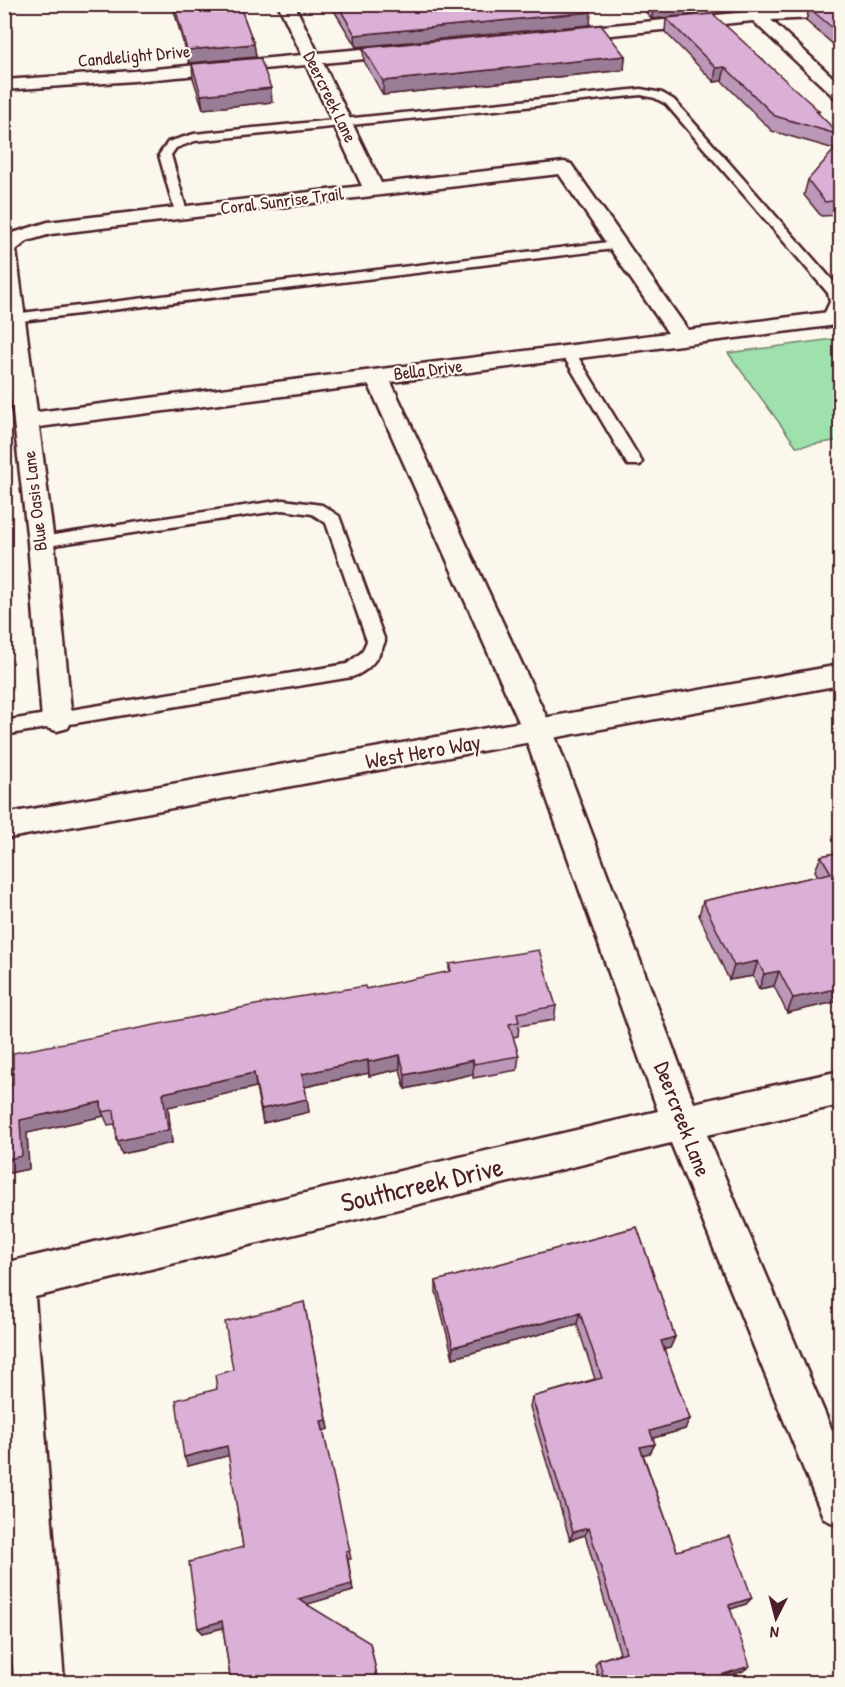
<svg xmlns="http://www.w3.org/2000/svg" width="845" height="1687" viewBox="0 0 845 1687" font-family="'Patrick Hand',sans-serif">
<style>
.green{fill:#9ee1ad;stroke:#74806c;stroke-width:1.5}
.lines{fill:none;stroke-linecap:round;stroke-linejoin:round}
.lane-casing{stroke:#4a1f2b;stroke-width:5}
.street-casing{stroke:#4a1f2b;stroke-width:5}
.secondary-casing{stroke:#4a1f2b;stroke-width:5}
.lane{fill:#fbf7ec;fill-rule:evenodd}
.street{fill:#fbf7ec;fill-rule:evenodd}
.secondary{fill:#fbf7ec;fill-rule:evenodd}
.wall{fill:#bb97b8;stroke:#4a1f2b;stroke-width:1.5}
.shaded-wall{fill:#997b96;stroke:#4a1f2b;stroke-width:1.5}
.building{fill:#dab0d6;stroke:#4a1f2b;stroke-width:1.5}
.labels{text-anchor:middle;stroke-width:4.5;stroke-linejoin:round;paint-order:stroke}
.far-street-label{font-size:18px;fill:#4a1f2b;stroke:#fbf7ec}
.street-label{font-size:22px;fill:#4a1f2b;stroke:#fbf7ec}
.near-street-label{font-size:27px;fill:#4a1f2b;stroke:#fbf7ec}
</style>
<rect width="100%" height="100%" fill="#fbf7ec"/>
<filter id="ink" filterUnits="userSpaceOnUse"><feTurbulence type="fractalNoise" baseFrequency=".0167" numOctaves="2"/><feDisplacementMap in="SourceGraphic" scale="12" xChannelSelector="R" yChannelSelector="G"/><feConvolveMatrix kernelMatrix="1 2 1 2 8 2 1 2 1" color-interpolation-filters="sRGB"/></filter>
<g filter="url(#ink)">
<path class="green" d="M840,338V440L797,447L728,353Z"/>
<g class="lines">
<g class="lane-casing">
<path id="lane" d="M641,89L662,93L674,100L840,289V310L834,322L829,323L822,319L830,302L828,293L666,104L655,98L641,95L195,141L176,148L171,155L187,212L181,216L175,212L159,155L168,142L194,134Z
M617,241L622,242L624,245L622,248L13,322L6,318L13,314Z
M568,348L575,352L642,462L640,465H628L626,462L561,352Z
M283,500L322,505L339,516L385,641C379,657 370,671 352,677L4,735V721L347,664L362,652L367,641L326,523L312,514L283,510L41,547L35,546L32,542L35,538L41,537Z"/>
</g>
<g class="street-casing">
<path id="street" d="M278,4H294L318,53L408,45L416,50L408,55L323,63L381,183L564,162L571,164L688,330L829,312L837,314L840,319L837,324L829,326L391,382L553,731L694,1103L840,1071V1105L707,1135L840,1449V1526L824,1519L671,1143L35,1297L64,1682H14L4,1510V1263L658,1111L523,731L369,385L39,427L54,542L72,720L68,728L57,731L46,728L42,720L28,542L4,336V239L13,233L48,222L362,186L306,65L134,81L4,90V80L134,71L302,55ZM559,174L668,333L37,412L16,250L27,241L51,234Z
M840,7V17L771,20L840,84V98L834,97L753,21L561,40L553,35L561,30L757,11Z"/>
</g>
<g class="secondary-casing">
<path id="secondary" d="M840,665V685L4,839V814Z"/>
</g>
<use href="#lane" class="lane"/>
<use href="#street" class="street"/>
<use href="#secondary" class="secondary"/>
</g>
<path class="wall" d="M172,4H239L254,44L256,57L189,63Z
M330,4H585L590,25L356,47Z
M638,4H700L698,14L652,19Z
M788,4H840V5L791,7Z
M840,6V50L806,21L809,8Z
M666,18L819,111L818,114L840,135L838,150L772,131L722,81L714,82L665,32Z
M363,48L625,56L624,70L383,95L364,61Z
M192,64L272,102L203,109L193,78Z
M840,157V215L821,216L804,195L808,180Z
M840,852L835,1002L787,1013L774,986L759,989L753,976L729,980L699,915L703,901L818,876L815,871L821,856Z
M449,964L556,1006L554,1020L519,1026L518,1036L513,1037L519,1056L517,1070L473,1078V1074L405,1089L400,1069L369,1076V1073L305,1087L309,1112L263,1123L256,1087L168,1107L172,1143L122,1154L115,1124L108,1125L104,1116L27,1133L29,1169L4,1174V1087L366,989L449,972Z
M637,1227L675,1337L670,1348L664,1349L690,1419L685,1429L653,1438L655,1444L650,1453L643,1454L677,1551L746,1604L730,1609L743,1671L705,1683H600L595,1665L599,1660L620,1653L585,1535L570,1540L530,1407L532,1397L595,1379L577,1324L453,1358L436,1292V1281Z
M304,1302L329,1429L323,1430L351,1559H348L353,1591L306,1604L377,1676L375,1683H231L223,1628L203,1633L198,1628L243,1547L229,1455L188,1466L217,1389L233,1370Z"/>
<path class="shaded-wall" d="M668,4H700L698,14L652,19L653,6Z
M591,12L590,25L356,47L355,35Z
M254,44L256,57L189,63L187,50Z
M625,56L624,70L383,95V81Z
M725,67L722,81L714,82L716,68Z
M271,88L272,102L203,109L201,95Z
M758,961L753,976L729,980L734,966Z
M779,971L774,986L759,989L764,974Z
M840,973V986L835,974Z
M840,988V991L835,1002L787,1013L793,998Z
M400,1055V1069L369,1076L368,1062Z
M368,1060L369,1073L304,1087L302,1074Z
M473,1060V1074L405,1089V1075Z
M254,1073L256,1087L168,1107L172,1143L122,1154L117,1141L163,1093Z
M307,1099L309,1112L263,1123L261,1109Z
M101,1102L102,1112L104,1116L27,1133L29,1169L4,1174V1160L20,1120Z
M580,1313L577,1324L453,1358V1347Z
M675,1337L670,1348L656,1351L661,1341Z
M690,1419L685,1429L646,1440L650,1431Z
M327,1420L329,1429L323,1431L321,1421Z
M655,1444L650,1453L636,1456L640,1447Z
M227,1446L231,1455L188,1466L184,1457Z
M589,1528L585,1535L570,1540L573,1532Z
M346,1552L353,1591L301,1606L298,1599Z
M752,1598L746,1604L722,1612L729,1605Z
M222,1621L226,1627L203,1633L198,1628Z
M370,1643L377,1676L375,1683H372Z
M750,1666L743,1671L705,1683H695Z"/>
<path class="building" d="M174,4H239L254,44L187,50Z
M337,4H585L591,12L355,35Z
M652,4H668L653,6Z
M840,6V34L809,8Z
M713,14L819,111H816L840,135L775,116L725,67L716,68L666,18Z
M601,25L625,56L383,81L363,48Z
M260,58L271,88L201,95L192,64Z
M834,150L840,157V200L825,202L808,180Z
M840,852V973L835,974L840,986V988L793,998L779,971L764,974L758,961L734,966L703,901L831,873L821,856Z
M539,950L556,1006L517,1013L519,1022L509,1024L519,1056L474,1064L473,1060L405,1075L400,1055L368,1062V1060L302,1074L307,1099L261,1109L254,1073L163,1093L168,1130L117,1141L114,1110L102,1112L101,1102L20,1120L22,1156L4,1160V1087L13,1085V1053L286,999L365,986L366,989L451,971L449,964Z
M637,1227L675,1337L661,1341L690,1419L650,1431L655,1444L640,1447L677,1551L730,1536L752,1598L729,1605L750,1666L695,1683H605L599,1660L626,1652L589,1528L573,1532L532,1397L602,1378L580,1313L453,1347L436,1281Z
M304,1302L327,1420L321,1421L350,1551L346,1552L352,1584L298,1599L370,1643L376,1671L372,1683H231L222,1621L198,1628L189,1562L243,1547L227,1446L184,1457L176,1400L217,1389L215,1375L233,1370L225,1322Z"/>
</g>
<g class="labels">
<g class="far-street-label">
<text transform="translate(134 56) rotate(-5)" y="6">Candlelight Drive</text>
<text transform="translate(330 97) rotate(64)" y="6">Deercreek Lane</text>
<text transform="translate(282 201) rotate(-7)" y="6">Coral Sunrise Trail</text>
<text transform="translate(428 370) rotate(-7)" y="6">Bella Drive</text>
<text transform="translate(35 501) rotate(-97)" y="6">Blue Oasis Lane</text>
</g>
<g class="street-label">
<text transform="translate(423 751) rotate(-10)" y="8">West Hero Way</text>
<text transform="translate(683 1119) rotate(69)" y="8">Deercreek Lane</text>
</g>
<g class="near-street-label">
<text transform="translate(422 1185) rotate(-13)" y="9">Southcreek Drive</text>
</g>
</g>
<rect width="845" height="1687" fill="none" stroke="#fbf7ec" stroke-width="24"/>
<rect x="12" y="12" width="821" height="1663" fill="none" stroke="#4a1f2b" stroke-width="2" filter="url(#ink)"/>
<g transform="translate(776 1618) rotate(186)" stroke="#fbf7ec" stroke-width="4.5" paint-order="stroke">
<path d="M0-4.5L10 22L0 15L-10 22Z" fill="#4a1f2b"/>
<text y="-9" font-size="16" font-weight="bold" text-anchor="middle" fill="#4a1f2b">N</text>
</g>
</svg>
